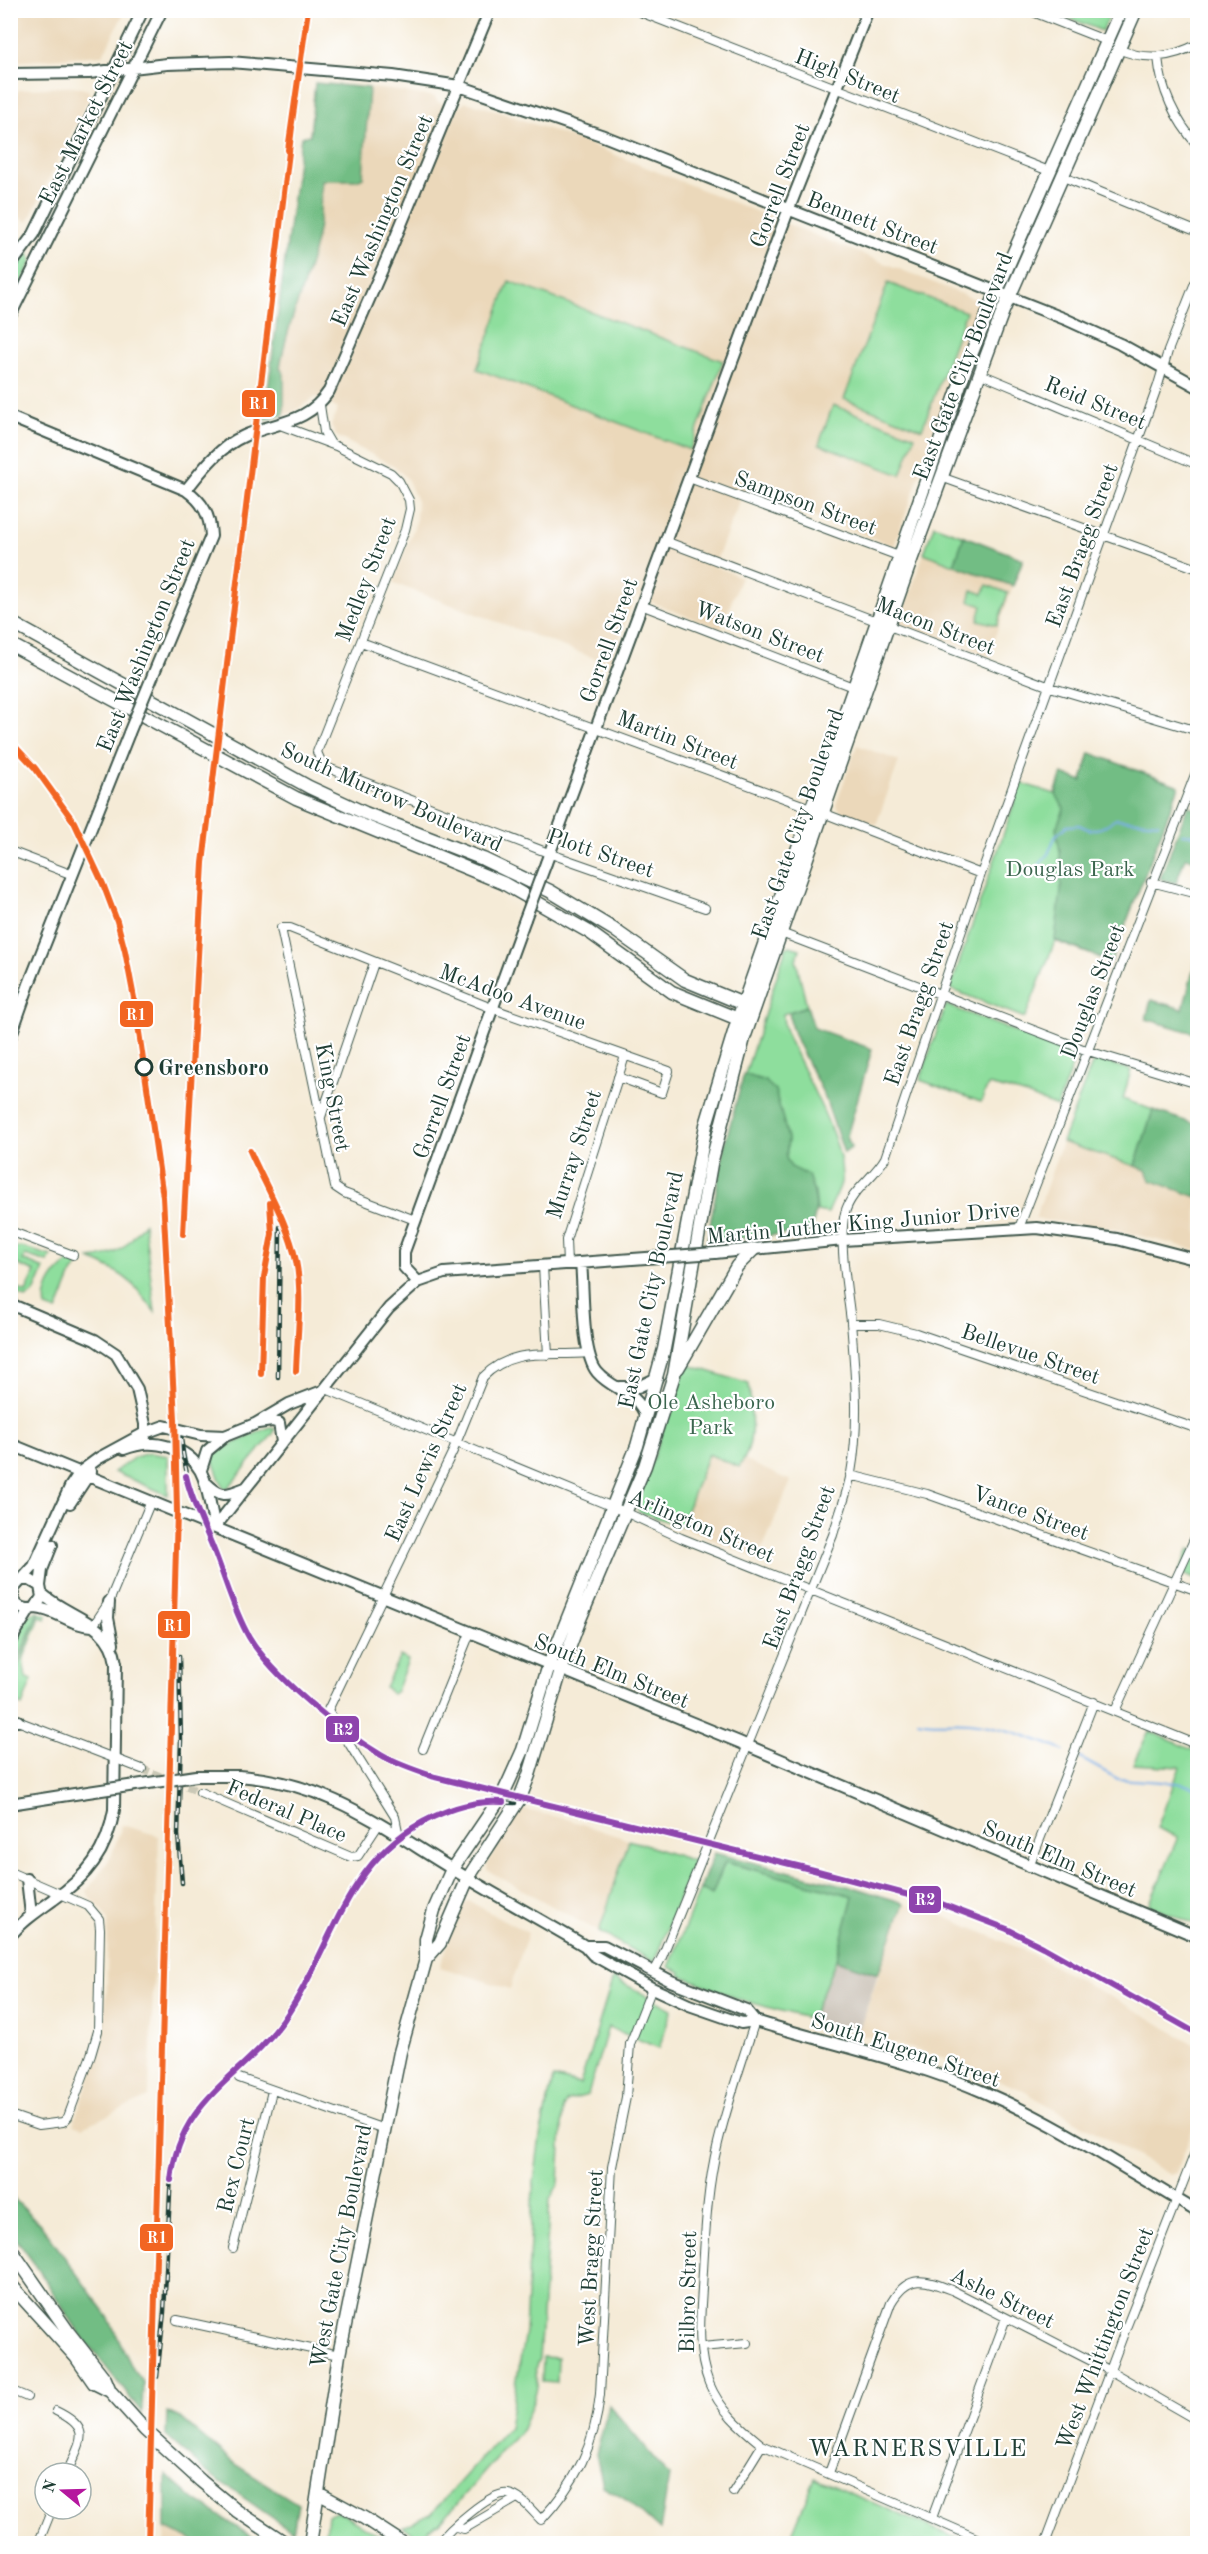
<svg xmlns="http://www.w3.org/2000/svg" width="1208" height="2554" viewBox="0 0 1208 2554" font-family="'Old Standard TT',serif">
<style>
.built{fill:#ebd8ba}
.industrial{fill:#cbc3b8}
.green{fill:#8ede9d;stroke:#568e68;stroke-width:1.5}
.forest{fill:#72bd84;stroke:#487d5c;stroke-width:1.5}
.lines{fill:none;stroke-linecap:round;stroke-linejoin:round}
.stream{stroke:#7bafe8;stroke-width:2}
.street-tunnel{stroke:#cac8b6;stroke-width:8;stroke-dasharray:8 4;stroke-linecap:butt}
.street-casing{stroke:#3f574c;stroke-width:10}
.secondary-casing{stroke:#3f574c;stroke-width:14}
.primary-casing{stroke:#3f574c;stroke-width:15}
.street{stroke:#fff;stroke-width:8}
.secondary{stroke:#fff;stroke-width:10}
.primary{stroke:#fff;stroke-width:12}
.rail-casing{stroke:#1f3d34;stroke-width:4.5}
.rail{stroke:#fff;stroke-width:2;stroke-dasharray:7;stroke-linecap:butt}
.secondary-bridge-casing{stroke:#3f574c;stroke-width:14;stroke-linecap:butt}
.secondary-bridge{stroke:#fff;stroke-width:10}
.rail-1-casing{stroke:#fff;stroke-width:10}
.rail-2-casing{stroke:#fff;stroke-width:10}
.rail-1{stroke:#f26522;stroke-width:6}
.rail-2{stroke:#8e44ad;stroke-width:6}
.stop-dot{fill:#fff;stroke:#1f3d34;stroke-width:3}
.labels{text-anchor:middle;stroke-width:4.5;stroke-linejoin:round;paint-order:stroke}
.street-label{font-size:22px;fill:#1f3d34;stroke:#fff}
.park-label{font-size:22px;fill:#3b654e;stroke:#fff}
.stop-label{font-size:22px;font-weight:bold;fill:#1f3d34;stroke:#fff;text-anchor:start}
.neighbourhood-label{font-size:24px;letter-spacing:1.5px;fill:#1f3d34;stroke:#fff}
.line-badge{stroke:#fff;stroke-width:2}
.badge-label{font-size:16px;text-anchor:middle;font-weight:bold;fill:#fff}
</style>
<rect width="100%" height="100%" fill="#fff"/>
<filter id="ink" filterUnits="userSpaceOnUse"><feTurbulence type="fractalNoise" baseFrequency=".0167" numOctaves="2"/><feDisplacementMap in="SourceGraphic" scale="12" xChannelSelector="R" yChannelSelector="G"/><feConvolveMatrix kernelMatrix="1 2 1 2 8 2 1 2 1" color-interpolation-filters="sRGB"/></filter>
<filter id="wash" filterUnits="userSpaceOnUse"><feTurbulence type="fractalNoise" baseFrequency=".008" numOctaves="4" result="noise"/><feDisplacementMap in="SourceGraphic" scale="24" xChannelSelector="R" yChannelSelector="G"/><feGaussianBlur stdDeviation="1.35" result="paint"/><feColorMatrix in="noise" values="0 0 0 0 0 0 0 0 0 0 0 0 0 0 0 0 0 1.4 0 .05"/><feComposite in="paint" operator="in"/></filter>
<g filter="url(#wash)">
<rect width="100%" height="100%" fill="#f5ebd7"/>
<path class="built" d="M11,10H125V11L103,55L11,62Z
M315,83L391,90L435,97L438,102L459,107L466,102L492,109L578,140L979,301L980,307L894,546L744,490L714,566L741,577L721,629L635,596L610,664L393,583L416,522L417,501L407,478L394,466L336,436L331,425L338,409L316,397L291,413L264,420L301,137L310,135Z
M74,86L88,90L90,95L28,222L11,213V118L18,90Z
M924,553L1013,586L988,656L899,624Z
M857,745L899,761L876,825L841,811L836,805Z
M1062,1142L1146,1170L1150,1180L1197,1197V1250L1109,1228L1035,1219Z
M708,1453L738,1467L744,1460L791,1481L758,1559L681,1526Z
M521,1809L567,1819L629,1840L599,1932L487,1870V1864Z
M122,1825L159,1836L149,2097L82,2127L73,2124L101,2048L107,1990L108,1921L103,1910L90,1898L87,1891L111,1857Z
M469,1901L528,1933L510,1989L440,1967L457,1916L463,1905Z
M904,1903L931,1911L1024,1950L1143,2014L1197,2046V2118L1176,2173L1170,2175L1020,2089L945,2058L858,2034Z
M166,2528L197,2543L165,2544Z"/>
<path class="industrial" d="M836,1960L878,1974L858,2034L811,2019Z"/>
<path class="green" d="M1051,11L1112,10V11L1102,31Z
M28,252L32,261L11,304V273Z
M509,281L723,361L690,450L477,369Z
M888,283L966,312L922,429L844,399Z
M833,405L915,436L901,475L819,444Z
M934,525L964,536L954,565L924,553Z
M987,585L1008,593L997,625L978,620L982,606L969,601L972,590L983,594Z
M1090,753L1179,786L1111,962L1055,941L1025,1018L950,989L1021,783L1055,794L1062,774L1082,781Z
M790,946L800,949L796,960L807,1006L783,1014L784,1026C797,1066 849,1143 841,1183C838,1193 832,1203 828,1213L817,1211L815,1192L791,1167L786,1158L788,1138L765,1081L745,1074L786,948Z
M946,1005L1076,1055L1057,1107L1021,1093L988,1085L981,1102L920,1080Z
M1094,1059L1131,1070L1123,1099L1153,1110L1135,1166L1062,1142Z
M144,1223L155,1312C132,1281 127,1275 90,1259C121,1255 126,1247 144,1223Z
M21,1247L51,1256L48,1262L25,1255L23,1260L44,1269L34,1293L26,1298L11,1291V1286L26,1292L35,1272L11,1262V1249Z
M73,1261L80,1264L73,1272L57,1311L46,1307C42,1290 57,1267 73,1261Z
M686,1364L749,1384C751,1411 757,1444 739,1467L708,1454L681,1526L639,1512L636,1507Z
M270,1427L275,1428L273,1434L228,1488H223L212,1458L214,1452Z
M149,1453L168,1456V1495L114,1472L135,1457Z
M1189,1549L1197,1552V1580L1179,1572Z
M38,1611L11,1678C10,1657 20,1635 28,1615Z
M39,1613L47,1615L46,1619L40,1617L23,1660L26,1678L32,1680L22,1706L11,1701L10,1687Z
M400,1656L408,1660L396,1691L392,1694L385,1687Z
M1149,1731L1197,1752V1925L1149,1905L1178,1837L1157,1828L1180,1767L1133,1764Z
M629,1840L694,1861L654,1962L599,1932Z
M725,1862L854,1896L836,1960L811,2019L738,1999L680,1975L681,1972L669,1967L700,1889L712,1894Z
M613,1978L672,2009L659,2048L608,2027L588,2095L567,2101L563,2108L559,2183L550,2199L539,2359C532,2369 538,2377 537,2387C535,2401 527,2416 522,2429L440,2523L428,2530L421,2539L403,2527L431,2514L509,2427L525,2331L533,2189L540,2136L553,2078L580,2084Z
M543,2357L558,2358L557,2383L542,2382Z
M815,2478L967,2543H788Z
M336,2512L344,2514L390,2543H347L325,2534L327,2516Z"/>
<path class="forest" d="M315,83L369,88L363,177L357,180H322C320,196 321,214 318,230C310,277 287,321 280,368L284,374V415L264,420L301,137L310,135Z
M964,536L1023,559L1013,586L954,565Z
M1090,753L1179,786L1111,962L1055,940L1061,890L1060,852L1056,828L1064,809L1056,794L1062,774L1082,781Z
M1188,806L1197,809V859L1185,858L1176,883L1160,879Z
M1197,956V1034L1146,1019L1151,1000L1183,1009Z
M807,1006L814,1028L872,1049L847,1136L851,1148L844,1153L824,1095L798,1044L791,1026L789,1012Z
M744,1074L765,1081L775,1090L788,1138L786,1158L791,1167L808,1175C817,1199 819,1208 810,1232L707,1241L725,1143Z
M1153,1110L1197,1125V1197L1150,1180L1146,1170L1135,1166Z
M714,1853L856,1888L904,1903L878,1974L836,1960L853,1896L725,1862L712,1895L700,1889Z
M11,2196L42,2226L108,2317L133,2369L143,2382L142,2413L80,2334L36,2266L11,2232Z
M609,2405L669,2476L660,2530L628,2501L603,2486L596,2454Z
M167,2412L182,2419L236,2465L298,2504L293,2532L208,2473L166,2436Z
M166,2475L194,2499L261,2543H197L166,2528Z"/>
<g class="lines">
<path class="stream" d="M1182,834L1198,835
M1019,877L1037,868L1048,854L1056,835L1067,826L1079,825L1090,830L1101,828L1116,819L1159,823
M918,1721C935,1725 952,1721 969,1723C1001,1726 1035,1738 1064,1751
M1080,1758L1118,1779L1177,1783L1198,1788"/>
</g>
</g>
<g filter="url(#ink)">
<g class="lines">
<path class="street-tunnel" d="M142,1769L200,1792"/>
<g class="street-casing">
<path id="street" d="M635,10L1049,171
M1028,10L1107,41
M1118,49C1146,61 1171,58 1198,44
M1158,57C1161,90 1176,121 1198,146
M1061,176L1198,232
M981,374L1198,465
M320,405L324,432L331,444
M280,425L336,446L391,473L399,481L409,500L410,509L405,530L317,752L323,766L551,854L705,908
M941,477L1198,569
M689,478L904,558
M665,541L1050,687L1198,731
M641,605L858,689
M361,642L805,806L981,874
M10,851L73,875
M1151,882L1198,894
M781,933L1088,1051L1198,1084
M321,1117L374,963
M415,1220L344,1193L335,1187L281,928H290L494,1009L669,1071L662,1093L618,1077
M1019,1228L1198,767
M10,1231L73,1255
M567,1264L566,1240L625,1056
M543,1266L548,1355
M851,1324H879L916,1333L1198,1429
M326,1389L625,1512L681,1538L1198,1745
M850,1475L927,1494L1198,1591
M93,1626L109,1602L151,1501
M1115,1711L1198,1531
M15,1720L142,1769
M423,1749L470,1633
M200,1792L351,1857L358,1856L379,1824
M399,1836L395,1817L328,1710L453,1451L483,1377C513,1346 549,1357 588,1353
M1029,1867L1094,1702
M10,1872L88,1906L99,1919L100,1929L98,2031L91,2055L68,2117L63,2122L39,2125L10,2115
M654,1972L662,1957L833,1535C839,1514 847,1494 851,1473C860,1423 855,1373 851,1322C848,1293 838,1241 845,1213C851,1190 874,1178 885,1158L981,874L1158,385L1168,351L1198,275
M755,2021C742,2061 728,2102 718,2143C706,2191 705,2240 702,2288C700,2320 697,2353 709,2383C720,2410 740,2427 762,2445L990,2544
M239,2078L384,2129
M233,2248L272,2091
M177,2320L339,2355
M701,2347L747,2343
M10,2390L27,2397
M56,2411C94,2429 80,2441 67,2473
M829,2473L891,2303C909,2272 926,2280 954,2291L1109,2370L1198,2421
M733,2492L762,2445
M932,2518L1006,2318
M456,2527L464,2529L517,2498
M38,2544L52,2509
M438,2544C448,2530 491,2491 508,2494C521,2496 532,2511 541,2520C576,2482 595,2446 600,2394L612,2167L626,2097L630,2044L652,1988
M1045,2544L1124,2333L1198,2145"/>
</g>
<g class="secondary-casing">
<path id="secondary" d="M10,74L89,73L167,64L230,62L393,76L459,86L601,135L1065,319L1120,344L1198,387
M10,266L34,234L143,10
M10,316L162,10
M10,417L186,490C203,502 210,515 211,536L153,675
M186,490C202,470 219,447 244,436C277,421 306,425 329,391L388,256L490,10
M546,863L788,211L868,10
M10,1038L29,984L129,733
M715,1253L843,1240L1037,1228L1117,1239L1198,1260
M581,1263C584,1290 581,1352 597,1372C614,1392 636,1389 646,1417
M418,1282L404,1267V1252L525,919
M10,1304L95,1340L116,1354L137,1389L145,1424V1437
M620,1387H638L657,1378
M258,1423L272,1421L279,1423L282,1442
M10,1444L739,1742L1198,1937
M124,1449C141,1443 152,1442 170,1447C210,1460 206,1493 215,1527
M201,1470L207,1451L225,1436
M205,1482C221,1498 225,1496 245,1488
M70,1503L91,1471
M215,1527L389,1308L418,1282L444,1273L673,1256
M22,1580H30L40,1586L42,1597L35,1608C21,1612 11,1604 13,1589L34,1566L70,1487L80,1472L99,1458L145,1433L164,1426L201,1435L225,1436L255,1424L289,1404L325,1390
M40,1586L42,1570L52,1545
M109,1602L108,1618L113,1644
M35,1608C56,1609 72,1626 92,1626
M10,1624L15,1603
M10,1645L15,1633L30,1609
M10,1721H18
M238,1776C327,1782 381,1826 454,1870C497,1896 541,1920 585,1946L593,1955L652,1988L689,2005L741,2023L755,2021C831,2044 913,2061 986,2093C1060,2125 1128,2171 1198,2212
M10,1804L61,1796
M27,1879L31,1915
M10,1936C22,1921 38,1911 53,1900C87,1877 107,1851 114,1810L116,1663C110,1621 69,1618 42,1594
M585,1946H604L671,1981L746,2010L755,2021"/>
</g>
<g class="primary-casing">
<path id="primary" d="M10,622L309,787L365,813L483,859L550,891L613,929L685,980L748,1006
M10,644L296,798L503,883L589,932L672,992L743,1021
M678,1368L737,1266L754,1249
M426,1959L440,1943L468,1878L520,1798L529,1775L561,1670L580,1619L645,1466L674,1375L711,1164L744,1038L911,560L1003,311L1136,10
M10,2248L69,2333L105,2379L110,2391
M10,2284L76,2357L94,2383L110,2391L145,2430L201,2481L237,2511L287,2544
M318,2493L364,2518L404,2544
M310,2544L339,2355L400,2052L426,1959V1939L434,1910L452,1869L503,1794L510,1779L523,1750L549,1665L637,1446L664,1349L706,1125L738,1019L966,367L1002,279L1121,10"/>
</g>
<use href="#street" class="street"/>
<use href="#secondary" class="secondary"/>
<use href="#primary" class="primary"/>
<g class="rail-casing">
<path id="rail" d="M250,1151C266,1187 288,1223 296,1261C303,1294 297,1337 296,1371
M261,1374L264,1277L272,1234L271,1206
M278,1377L280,1227
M181,1438C186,1482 197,1510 214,1551C226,1581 233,1613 251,1640C269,1667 293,1687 318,1708C357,1739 388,1762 435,1777L814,1870L939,1903L1007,1929L1043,1947L1198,2034
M179,1656L181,1739L178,1835L182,1883
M157,2377L164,2312L171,2173C179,2137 196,2108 222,2082C243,2061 266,2045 283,2020C333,1949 344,1858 431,1818C458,1805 485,1801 515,1803"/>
</g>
<use href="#rail" class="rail"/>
<g class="secondary-bridge-casing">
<path id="secondary-bridge" d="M129,733L153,675
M525,919L546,863
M673,1256L715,1253
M61,1796L196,1776H238"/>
</g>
<use href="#secondary-bridge" class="secondary-bridge"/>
<g class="rail-1-casing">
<path id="rail-1" d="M288,150L308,10
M10,741L35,768L74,822L103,884L117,921L125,951L134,998L163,1197L175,1419L177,1512L148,2544
M250,1151C266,1187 288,1223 296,1261C303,1294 297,1337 296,1371
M183,1234L203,863L292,127
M261,1374L264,1277L272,1234L270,1203"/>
</g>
<g class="rail-2-casing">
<path id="rail-2" d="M186,1476C192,1503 205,1527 215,1553C226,1581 234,1611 249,1637C273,1677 340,1731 381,1755C398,1765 417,1771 435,1777L814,1870L939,1903L1007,1929L1043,1947L1198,2034
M171,2180C180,2098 241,2079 283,2021C334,1948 344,1858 433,1817C454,1807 479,1800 503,1802"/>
</g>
<use href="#rail-1" class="rail-1"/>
<use href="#rail-2" class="rail-2"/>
</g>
</g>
<circle class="stop-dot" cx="144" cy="1067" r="8"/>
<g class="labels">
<g class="street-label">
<text transform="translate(848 75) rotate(22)" y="8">High Street</text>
<text transform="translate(85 122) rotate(-63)" y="8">East Market Street</text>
<text transform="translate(779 185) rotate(-69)" y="8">Gorrell Street</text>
<text transform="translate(381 220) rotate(-67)" y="8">East Washington Street</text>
<text transform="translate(873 222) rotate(21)" y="8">Bennett Street</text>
<text transform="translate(962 366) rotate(-69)" y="8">East Gate City Boulevard</text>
<text transform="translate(1096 402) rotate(22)" y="8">Reid Street</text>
<text transform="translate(806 502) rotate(20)" y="8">Sampson Street</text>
<text transform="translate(1081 545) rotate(-70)" y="8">East Bragg Street</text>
<text transform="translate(365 579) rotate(-69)" y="8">Medley Street</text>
<text transform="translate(936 625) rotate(21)" y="8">Macon Street</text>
<text transform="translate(760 631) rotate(21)" y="8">Watson Street</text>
<text transform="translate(608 640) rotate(-70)" y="8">Gorrell Street</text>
<text transform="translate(145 645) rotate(-68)" y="8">East Washington Street</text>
<text transform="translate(678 739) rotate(21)" y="8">Martin Street</text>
<text transform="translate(392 796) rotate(24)" y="8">South Murrow Boulevard</text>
<text transform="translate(797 824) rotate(-71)" y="8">East Gate City Boulevard</text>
<text transform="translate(601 852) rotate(19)" y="8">Plott Street</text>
<text transform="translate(1092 991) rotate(-69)" y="8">Douglas Street</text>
<text transform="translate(513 996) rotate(20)" y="8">McAdoo Avenue</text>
<text transform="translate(918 1003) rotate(-71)" y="8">East Bragg Street</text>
<text transform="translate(441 1096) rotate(-70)" y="8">Gorrell Street</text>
<text transform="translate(334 1097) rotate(79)" y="8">King Street</text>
<text transform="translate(573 1154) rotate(-72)" y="8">Murray Street</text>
<text transform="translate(863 1222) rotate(-5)" y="8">Martin Luther King Junior Drive</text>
<text transform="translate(650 1290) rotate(-78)" y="8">East Gate City Boulevard</text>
<text transform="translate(1031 1353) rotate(19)" y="8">Bellevue Street</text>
<text transform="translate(425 1462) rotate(-66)" y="8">East Lewis Street</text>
<text transform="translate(1031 1512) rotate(20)" y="8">Vance Street</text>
<text transform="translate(702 1525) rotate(23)" y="8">Arlington Street</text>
<text transform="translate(798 1567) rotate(-70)" y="8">East Bragg Street</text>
<text transform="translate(612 1670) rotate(22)" y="8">South Elm Street</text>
<text transform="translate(287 1810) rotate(23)" y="8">Federal Place</text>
<text transform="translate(1060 1858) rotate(23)" y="8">South Elm Street</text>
<text transform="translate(906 2049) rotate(18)" y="8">South Eugene Street</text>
<text transform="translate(235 2165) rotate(-76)" y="8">Rex Court</text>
<text transform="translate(340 2246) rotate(-79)" y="8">West Gate City Boulevard</text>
<text transform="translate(590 2258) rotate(-87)" y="8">West Bragg Street</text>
<text transform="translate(687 2292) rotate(-89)" y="8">Bilbro Street</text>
<text transform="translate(1003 2297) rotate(26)" y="8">Ashe Street</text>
<text transform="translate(1104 2338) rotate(-69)" y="8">West Whittington Street</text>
</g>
<g class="park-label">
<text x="1070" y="876">Douglas Park</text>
<text x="711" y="1409">Ole Asheboro<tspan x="711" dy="25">Park</tspan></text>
</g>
<g class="stop-label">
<text x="158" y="1075">Greensboro</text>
</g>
<g class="neighbourhood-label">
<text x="918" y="2456">WARNERSVILLE</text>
</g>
</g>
<g class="line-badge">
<rect x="241" y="389" width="35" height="29" rx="6" fill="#f26522"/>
<rect x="119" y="1000" width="35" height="28" rx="6" fill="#f26522"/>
<rect x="157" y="1610" width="34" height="29" rx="6" fill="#f26522"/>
<rect x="325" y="1715" width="35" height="28" rx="6" fill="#8e44ad"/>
<rect x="908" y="1885" width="34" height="29" rx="6" fill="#8e44ad"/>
<rect x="139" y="2223" width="35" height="29" rx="6" fill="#f26522"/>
</g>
<g class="badge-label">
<text x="259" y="409">R1</text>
<text x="136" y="1020">R1</text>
<text x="174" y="1631">R1</text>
<text x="343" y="1735">R2</text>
<text x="925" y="1905">R2</text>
<text x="157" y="2243">R1</text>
</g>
<rect width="1208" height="2554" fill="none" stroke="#fff" stroke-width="36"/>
<g transform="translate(63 2491) rotate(289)"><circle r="28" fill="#ffffff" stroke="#a5b1ae" stroke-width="1.5"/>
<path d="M0-4.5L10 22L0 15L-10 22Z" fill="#b5179e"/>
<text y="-9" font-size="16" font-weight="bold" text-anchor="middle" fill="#1f3d34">N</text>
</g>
</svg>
